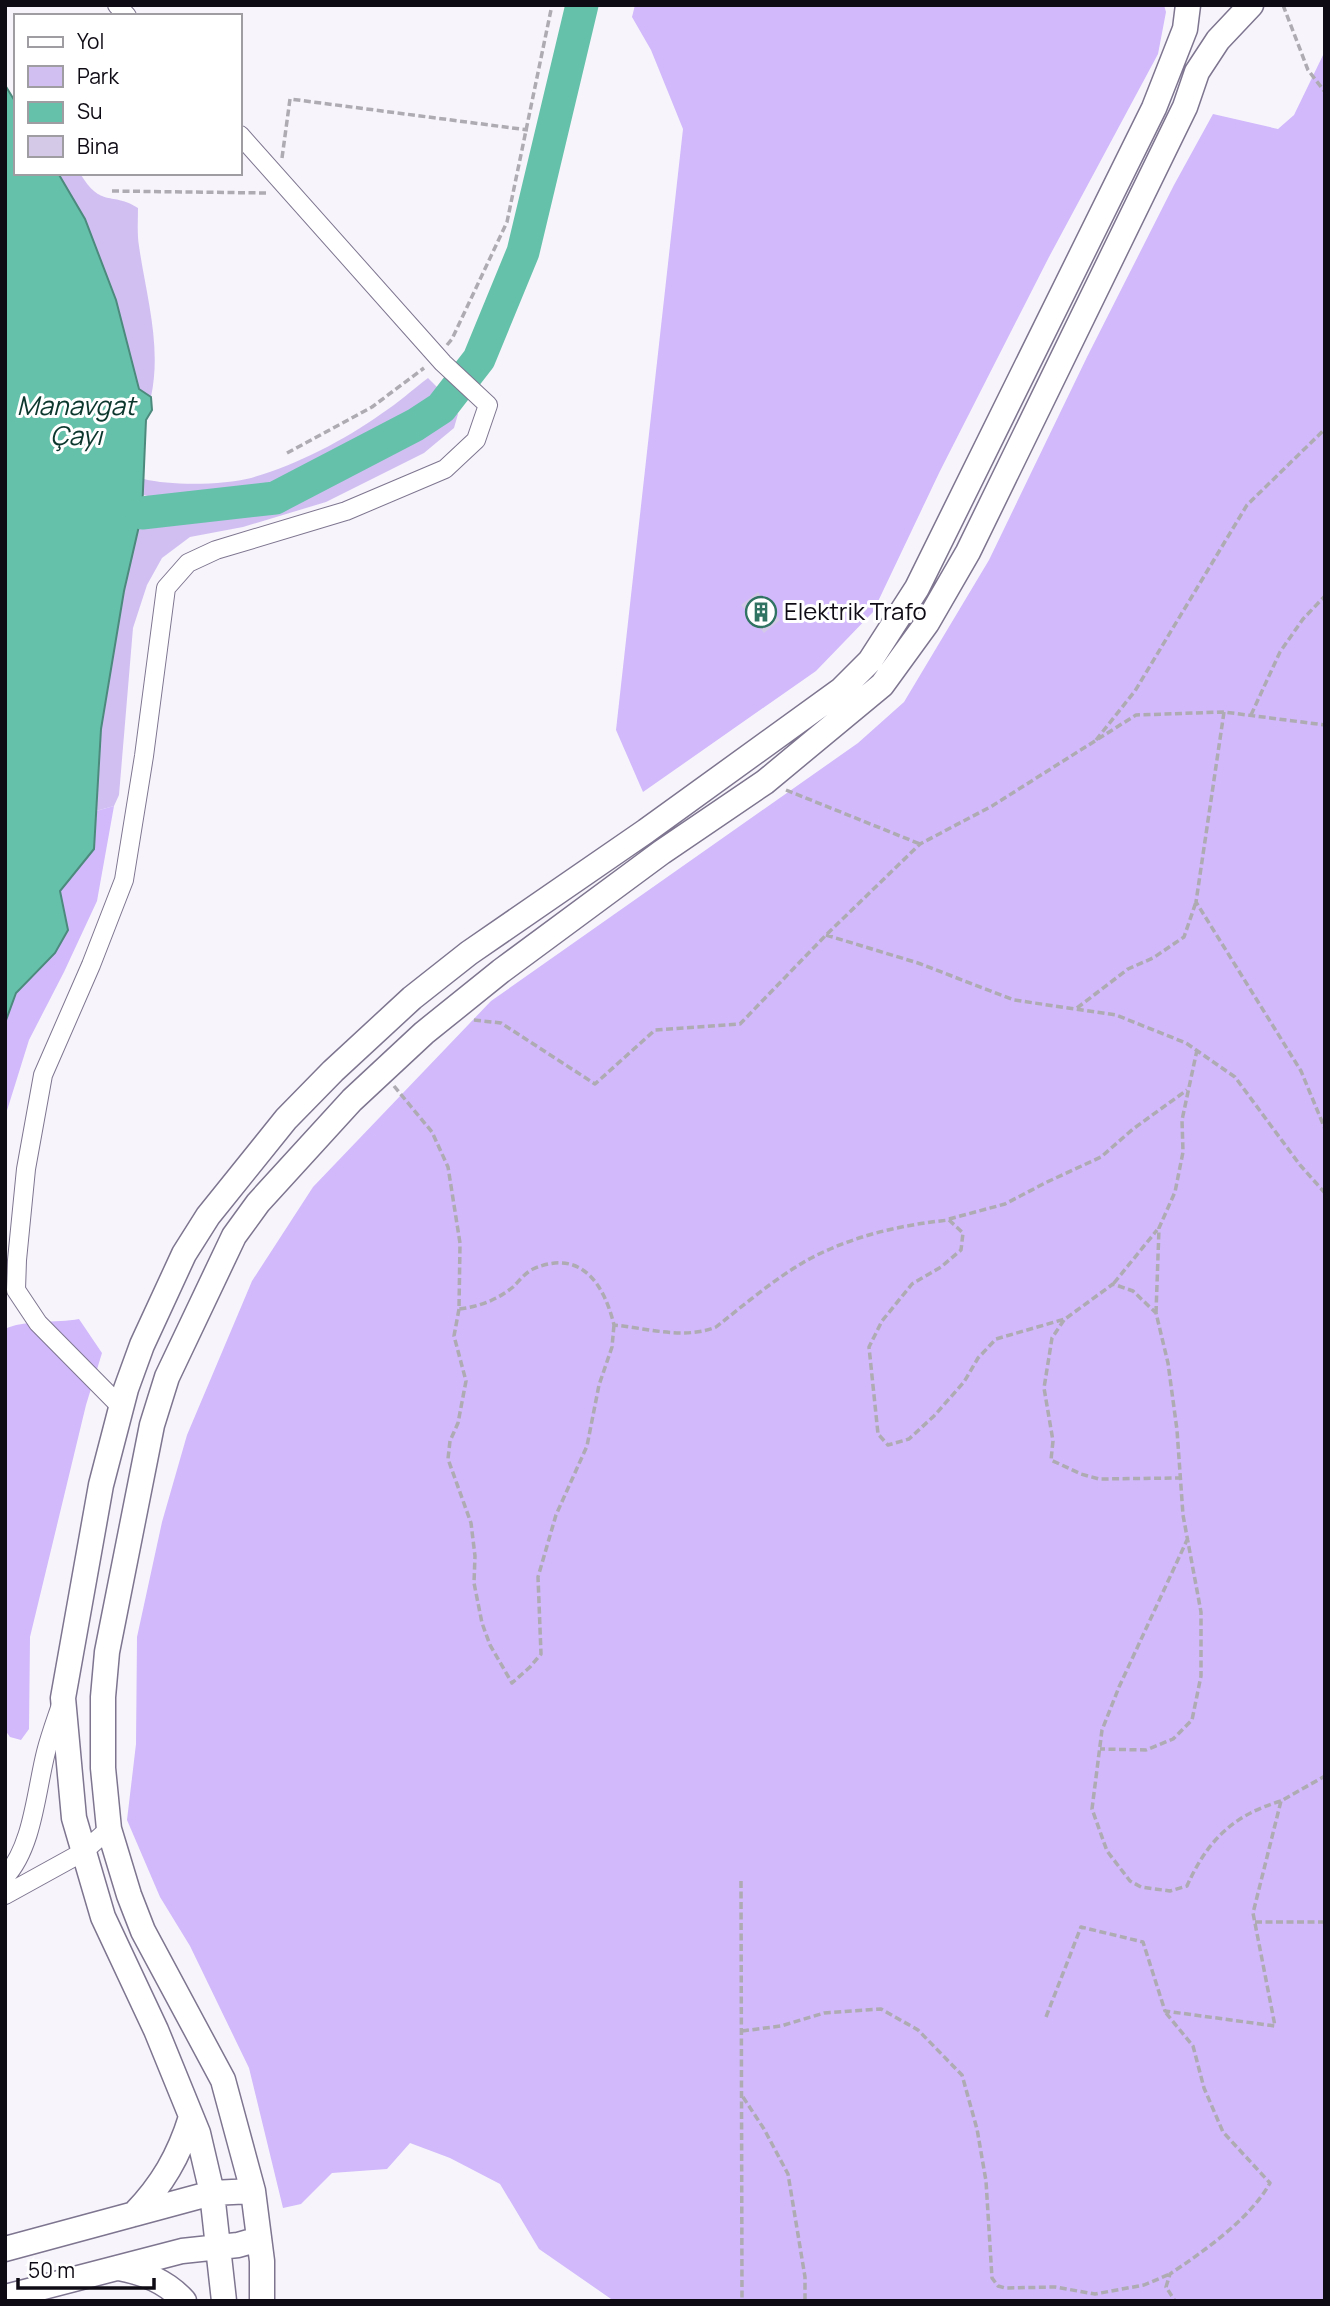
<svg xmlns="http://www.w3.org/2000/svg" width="1330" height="2306" viewBox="0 0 1330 2306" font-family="Manrope,sans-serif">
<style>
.green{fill:#d1bff2}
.forest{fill:#d1b9fb}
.water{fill:#66c1aa;stroke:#4c8a7d;stroke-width:2}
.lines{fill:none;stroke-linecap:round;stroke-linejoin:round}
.river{stroke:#66c1aa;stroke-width:33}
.building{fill:#d4cae8}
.street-casing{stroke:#7e7590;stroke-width:20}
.secondary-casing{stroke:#7e7590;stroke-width:27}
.path{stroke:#aeabb2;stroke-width:3.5;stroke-dasharray:7 3.5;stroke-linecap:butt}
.street{stroke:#fff;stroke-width:18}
.secondary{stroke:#fff;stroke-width:24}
.labels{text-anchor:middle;stroke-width:6;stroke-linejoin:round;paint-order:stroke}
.poi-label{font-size:24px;fill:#0f0b15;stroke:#fff;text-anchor:start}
.water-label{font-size:26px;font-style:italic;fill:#0c372d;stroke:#fff}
</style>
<rect width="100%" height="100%" fill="#f7f5fb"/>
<path class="green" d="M58,173H80C101,209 112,191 138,208C138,220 137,234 139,246C146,295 162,346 151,397L139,390L116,300L85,219Z
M428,378L439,389L433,403L387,435L322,466L269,489L222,497L172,501L143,495L144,479C171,486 224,485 251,478C296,465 343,441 381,414C398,403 412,390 428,378Z
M452,408L458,414L454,428L424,453L326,502L243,527L190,537L162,558L147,585L133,628L119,795L114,806L96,811L101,729L124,591L139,526L271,506C310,493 347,472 383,452C407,439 432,426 452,408Z"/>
<path class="forest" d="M635,5H1164L1166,12L1158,54L1049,257L940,471L873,612L816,671L643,792L616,730L683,129L651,50L632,17Z
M1325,51V2301H614L539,2249L500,2184L450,2158L410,2143L387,2169L332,2173L301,2204L283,2208L249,2068L190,1946L160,1897L127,1820L136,1744L137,1637L162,1522L187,1435L252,1281L313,1187L491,1001L858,743L904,702L989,560L1087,357L1174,185L1213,114L1278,129L1294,115Z
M114,806L97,901L64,972L29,1040L5,1117V1023L16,993L55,953L68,930L60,891L94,849L96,811Z
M79,1319L102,1353L86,1405L30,1637L29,1729L21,1740L10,1737L5,1730V1329C22,1320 57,1323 79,1319Z"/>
<path class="water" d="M5,85L16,103V173H58L85,219L116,300L139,389L151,397L152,410L146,420L142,513L124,591L101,729L94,849L60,891L68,930L55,953L16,993L5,1023Z"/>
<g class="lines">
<path class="river" d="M142,513L275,498L415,425L441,408L479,359L523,252L582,5"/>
</g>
<path class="building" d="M758,592L780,620L764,633L741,605Z"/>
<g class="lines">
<g class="street-casing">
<path id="street" d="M117,5L127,16
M121,1407L38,1323L16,1290L17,1260L26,1169L43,1075L91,965L124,880L144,756L166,588L188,563L216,550L346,511L445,469L476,440L488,405L443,363L240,135
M5,1877C33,1847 36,1791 46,1752C50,1736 56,1720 61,1705
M5,1895L83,1852L109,1829"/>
</g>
<g class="secondary-casing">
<path id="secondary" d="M134,2214C162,2185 179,2156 191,2117
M5,2249L212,2193L253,2191
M119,2268C144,2273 166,2281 184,2301
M5,2297L182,2251L238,2245L259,2239
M224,2301L212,2193L198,2133L156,2030L103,1917L74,1818L63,1698L101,1485L126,1389L142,1345L184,1254L208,1216L286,1119L333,1071L412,998L469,953L646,831L841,690L870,661L917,588L1154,108L1185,29L1188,5
M262,2301V2261L253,2191L223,2080L143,1931L129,1895L109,1829L103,1768V1697L107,1652L152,1425L167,1377L234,1236L258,1203L352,1100L424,1033L501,971L662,852L765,782L882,685L927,623L968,552L1185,107L1197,72L1218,40L1251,5"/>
</g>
<path class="path" d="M1283,5L1308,70L1325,92
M282,158L290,99L528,130
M112,191L267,193
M447,345L452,339L507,222L552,5
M287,453L372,407L424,368
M1224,712L1196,902L1301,1071L1325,1129
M1251,715L1280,652L1303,619L1325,596
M1096,740L1135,691L1247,505L1325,429
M786,790L920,844
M826,935L918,963L1014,1000L1116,1015L1186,1043L1235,1077L1300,1165L1325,1193
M1077,1008L1128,969L1153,958L1184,937L1196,902
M474,1020L501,1023L595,1084L655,1030L740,1024L826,935L920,844L992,806L1136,715L1224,712L1325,725
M394,1086L432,1132L448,1167L460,1243L459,1309C478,1307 497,1300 513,1287C519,1281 525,1273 533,1269C581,1248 604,1284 614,1325C646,1328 685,1340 716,1327C744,1305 773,1280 804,1262C848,1237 899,1225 949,1220L963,1233L961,1250L941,1267L912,1284L882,1321L869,1347L878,1434L888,1445L909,1439L934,1416L964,1382L978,1358L996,1339L1065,1319L1113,1284L1133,1291L1156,1313L1168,1363L1177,1430L1183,1515L1201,1612V1676L1192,1720L1173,1739L1146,1750L1100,1749
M949,1219L1005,1204L1047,1182L1101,1157L1133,1129L1187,1090
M1114,1283L1157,1230
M459,1309L454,1336L466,1381L458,1423L450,1441L448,1459L471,1523L475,1556L474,1583L482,1623L490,1645L512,1683L530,1667L541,1654L538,1577L556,1515L587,1446L599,1385L612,1347L614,1325
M1156,1313L1159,1228L1175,1192L1183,1152L1182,1120L1197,1050
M1064,1320L1052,1338L1044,1388L1053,1441L1051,1460L1081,1474L1099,1479L1180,1478
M1188,1538L1119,1687L1102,1730L1092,1809L1107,1851L1130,1881L1141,1887L1170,1891L1187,1886C1207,1841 1233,1815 1281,1801
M741,1881L742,2301
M1255,1922H1325
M1166,2013L1193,2046L1204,2088L1223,2132L1270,2183C1250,2219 1204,2251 1170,2274L1166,2287L1175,2301
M1046,2017L1081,1927L1143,1942L1165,2011L1275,2026L1253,1913L1281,1801L1325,1776
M742,2031L781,2026L824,2013L881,2009L918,2030L962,2075L977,2129L986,2181L992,2278L998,2286L1005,2288L1055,2287L1095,2294L1144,2285L1170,2274
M743,2097L764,2129L788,2174L805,2277V2301"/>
<use href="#street" class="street"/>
<use href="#secondary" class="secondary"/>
</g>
<defs>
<g id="building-ring" transform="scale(1.575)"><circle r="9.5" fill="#fff" stroke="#317363" stroke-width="1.5"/><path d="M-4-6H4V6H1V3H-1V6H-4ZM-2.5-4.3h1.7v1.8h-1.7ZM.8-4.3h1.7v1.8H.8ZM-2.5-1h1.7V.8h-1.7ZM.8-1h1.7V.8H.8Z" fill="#317363"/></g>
</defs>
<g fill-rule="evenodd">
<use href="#building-ring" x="761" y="612"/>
</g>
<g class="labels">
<g class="poi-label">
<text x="784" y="620">Elektrik Trafo</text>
</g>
<g class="water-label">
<text x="76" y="415">Manavgat<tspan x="76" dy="30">Çayı</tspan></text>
</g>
</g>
<rect width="1330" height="2306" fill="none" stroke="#0f0b15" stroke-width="14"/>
<rect x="14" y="14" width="228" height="161" fill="#ffffff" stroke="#9f9da1" stroke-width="2"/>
<rect x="28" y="37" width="35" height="10" fill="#ffffff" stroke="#9f9da1" stroke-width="2"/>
<text x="77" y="49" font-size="21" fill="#0f0b15">Yol</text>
<rect x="28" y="66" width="35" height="21" fill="#d1bff2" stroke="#9f9da1" stroke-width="2"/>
<text x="77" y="84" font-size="21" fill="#0f0b15">Park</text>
<rect x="28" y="102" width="35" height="21" fill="#66c1aa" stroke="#9f9da1" stroke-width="2"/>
<text x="77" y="119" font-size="21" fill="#0f0b15">Su</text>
<rect x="28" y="136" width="35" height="21" fill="#d4cae8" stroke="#9f9da1" stroke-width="2"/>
<text x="77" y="154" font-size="21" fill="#0f0b15">Bina</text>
<path d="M18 2278v10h136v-10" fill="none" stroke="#0f0b15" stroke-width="3.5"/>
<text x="28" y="2278" font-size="21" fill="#0f0b15" stroke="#ffffff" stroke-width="5" paint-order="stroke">50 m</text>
</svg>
